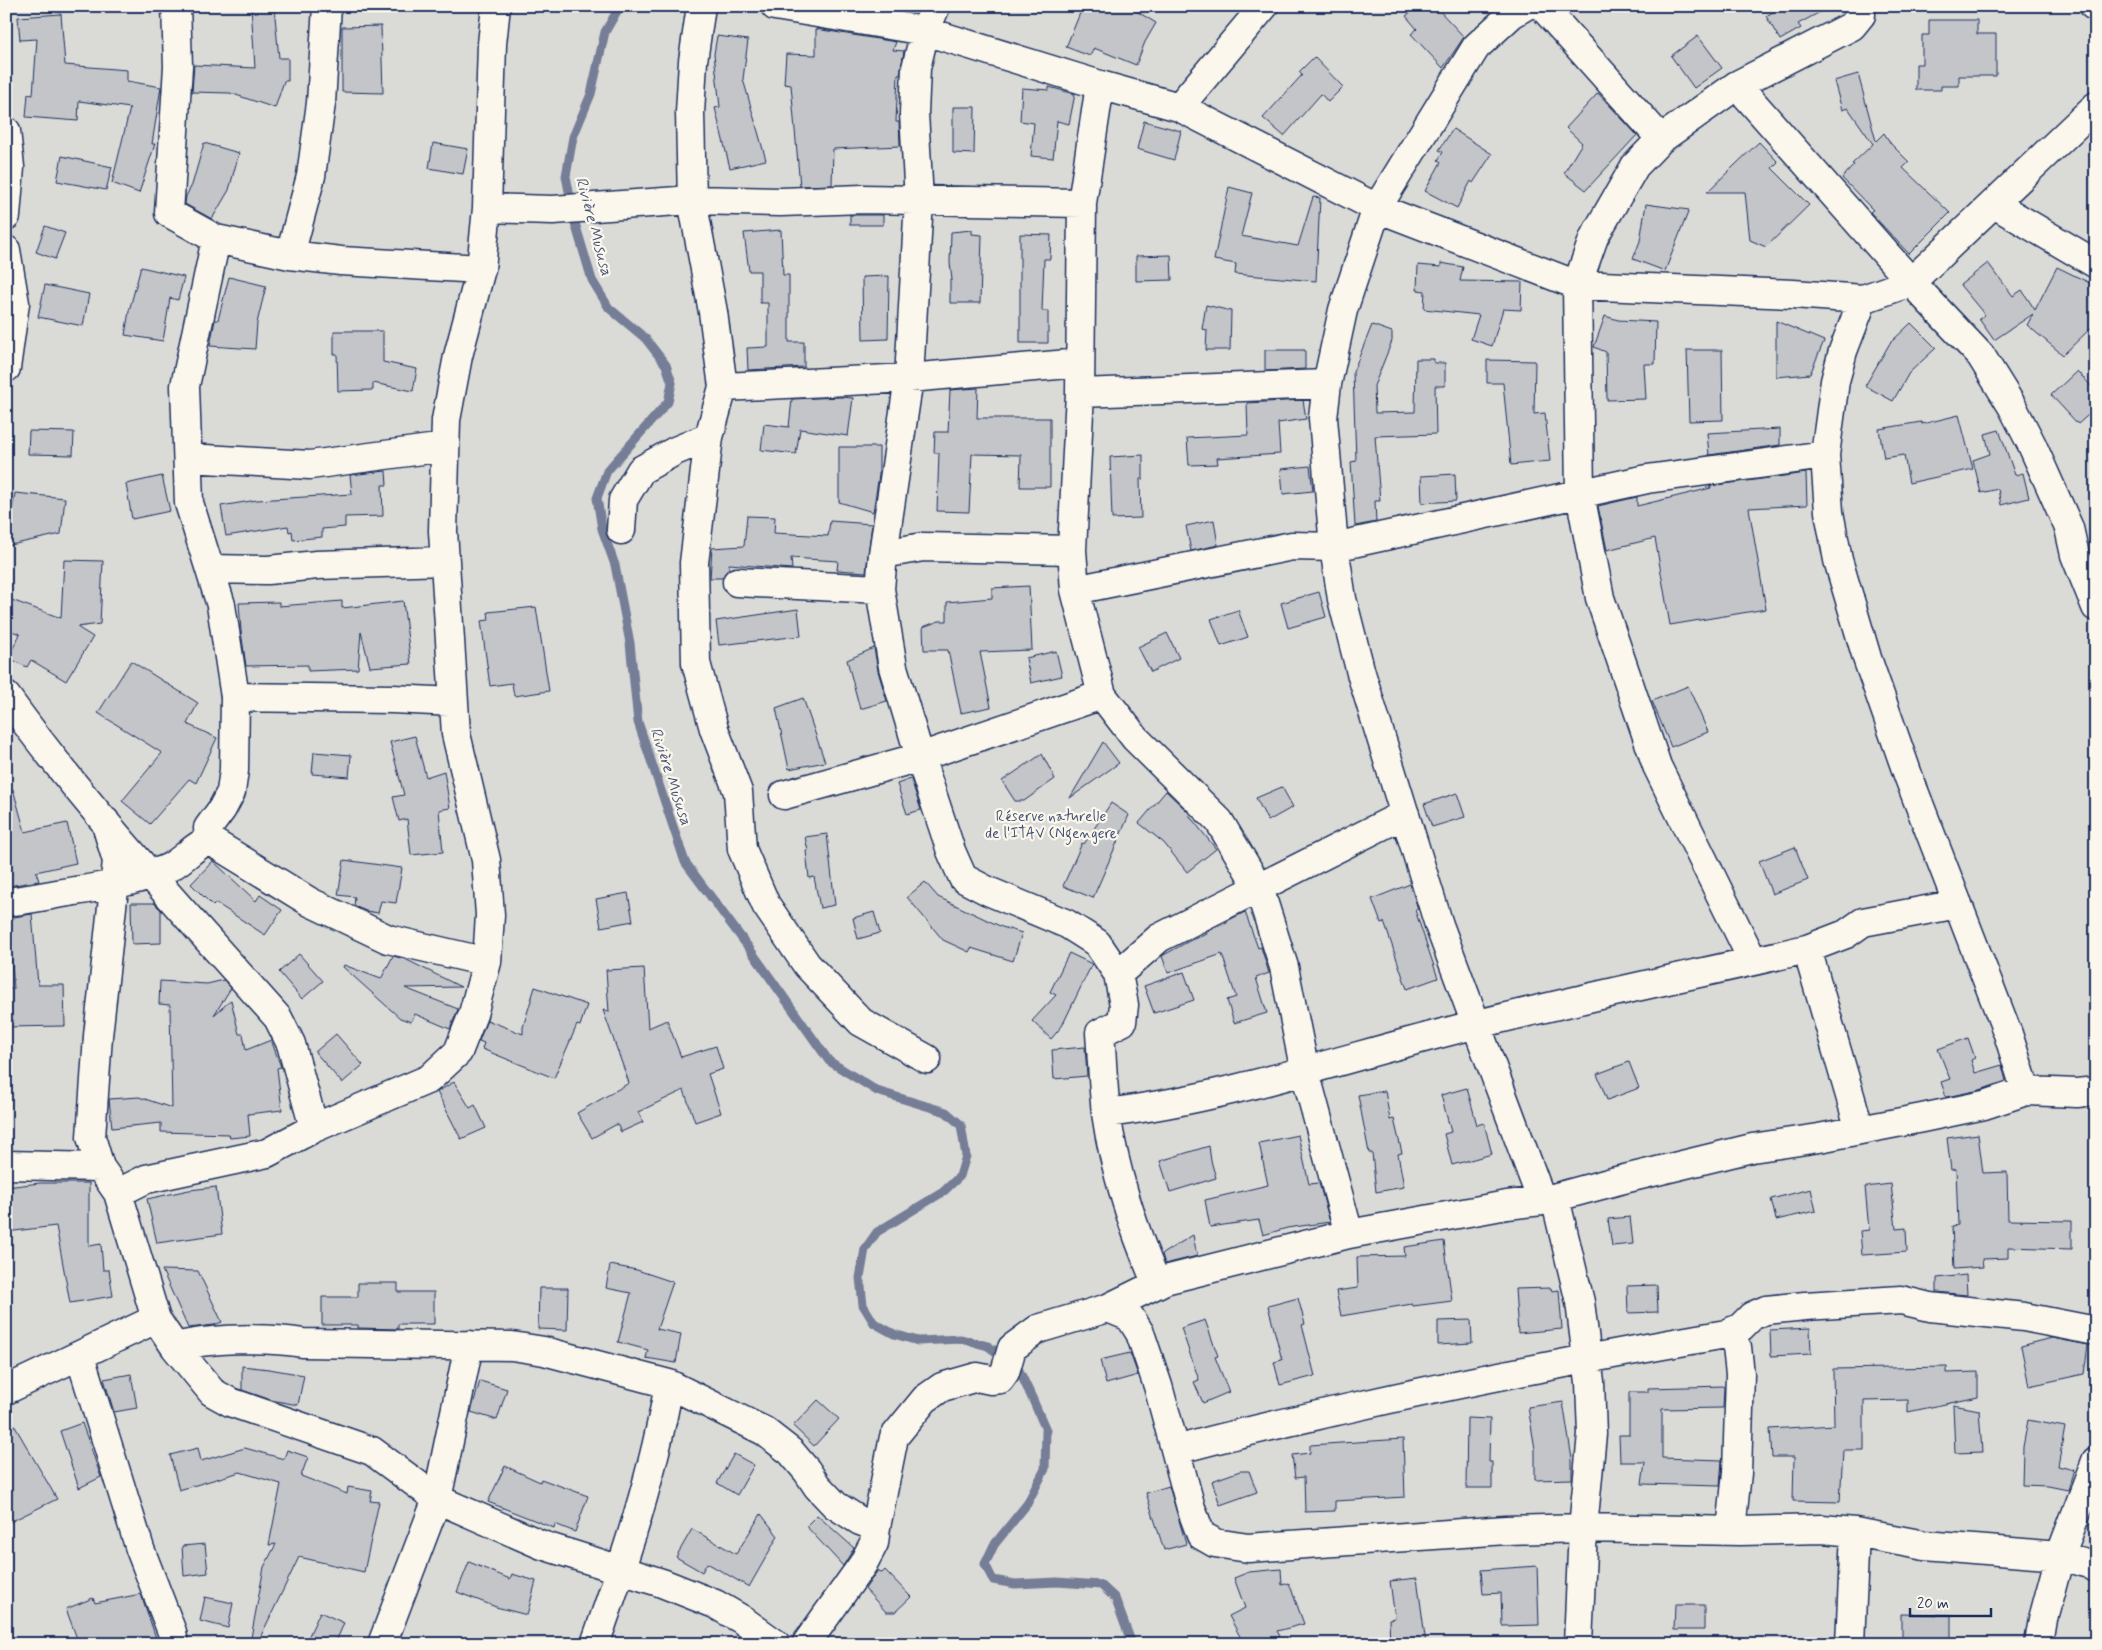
<svg xmlns="http://www.w3.org/2000/svg" width="2102" height="1650" viewBox="0 0 2102 1650" font-family="Mynerve,sans-serif">
<style>
.green{fill:#dadad7;stroke:#7a849a}
.lines{fill:none;stroke-linecap:round;stroke-linejoin:round}
.stream{stroke:#747e96;stroke-width:9}
.building{fill:#c3c5c9;stroke:#1b2f5e}
.minor-casing{stroke:#1b2f5e;stroke-width:31}
.minor{stroke:#fbf7ec;stroke-width:28}
.labels{text-anchor:middle;stroke-width:4.5;stroke-linejoin:round;paint-order:stroke}
.park-label{font-size:15px;fill:#415176;stroke:#fbf7ec}
.water-label{font-size:16px;font-style:italic;fill:#47577a;stroke:#fbf7ec}
</style>
<rect width="100%" height="100%" fill="#fbf7ec"/>
<filter id="ink" filterUnits="userSpaceOnUse"><feTurbulence type="fractalNoise" baseFrequency=".02" numOctaves="2"/><feDisplacementMap in="SourceGraphic" scale="10" xChannelSelector="R" yChannelSelector="G"/><feConvolveMatrix kernelMatrix="1 2 1 2 8 2 1 2 1" color-interpolation-filters="sRGB"/></filter>
<g filter="url(#ink)">
<path class="green" d="M6,6H2096V1644H6Z"/>
<g class="lines">
<path class="stream" d="M620,6L605,32L591,94L573,137L566,176L575,223L592,280L609,308L645,338L666,365L672,383L668,402L607,471L597,498L602,529L615,565L630,643L638,722L685,862L749,948L829,1061L877,1091L946,1112L961,1125L966,1156L960,1176L943,1192L877,1232L865,1249L860,1278L863,1305L874,1323L894,1334L918,1341L961,1339L988,1346L1018,1368L1033,1400L1046,1430L1045,1469L1027,1504L994,1545L985,1564L993,1580L1015,1584L1057,1582L1101,1585L1115,1598L1132,1644"/>
</g>
<path class="building" d="M251,6H274L279,58H288V81H284L275,108L230,93L192,92L194,65L255,68Z
M1083,6H1128L1156,23L1145,42L1136,65L1094,48L1090,56L1066,47Z
M1418,6H1435L1464,37L1443,68L1411,34L1417,29L1406,16Z
M1783,6H1831L1798,24L1801,28L1780,40L1766,16Z
M61,14L65,65L127,70V81L161,87L152,144H155L139,193L112,183L130,108L79,101L78,121L26,117L28,94L33,95L37,39L20,40L18,17Z
M1929,20H1977V34H1996V76H1959V86H1941V90H1916V64H1922V35H1929Z
M381,26L383,93L342,92V27Z
M816,29L896,42L893,50L904,51L900,75H898L896,122H899L900,146L833,149L832,185L800,186L791,85L784,84L786,54L816,55Z
M717,36L748,40L743,79L766,160L730,168L715,108L720,107L714,54Z
M1698,36L1722,68L1694,88L1671,56Z
M1314,57L1343,87L1328,102L1321,94L1284,136L1263,118L1302,75L1299,72Z
M1858,74L1876,141L1884,133L1891,144L1909,162L1903,168L1950,213L1909,254L1870,212L1873,210L1842,178L1854,165L1852,164L1873,144L1848,108L1842,110L1834,81Z
M1049,87L1075,94L1069,124L1057,121L1053,158L1031,156L1034,123L1020,121L1022,88L1049,90Z
M1598,93L1637,135L1586,190L1564,173L1582,143L1566,128Z
M953,107H975L974,154L953,153Z
M1144,121L1181,131L1174,160L1137,149Z
M1453,129L1492,154L1473,183L1471,181L1457,208L1425,191L1441,162L1438,160L1443,152L1439,150Z
M1759,142L1778,162L1772,168L1809,205L1766,247L1750,240L1745,192H1707Z
M204,143L239,153L229,190L212,219L185,204L186,196L192,185Z
M433,143L468,149L463,174L429,168Z
M62,156L112,167L106,190L57,181Z
M1229,187L1252,193L1241,236L1298,246L1313,197L1320,198L1316,281L1235,274L1236,264L1214,260Z
M1646,204L1689,210L1665,271L1633,259L1640,241Z
M850,215H883V225H850Z
M45,226L65,233L55,259L36,252Z
M781,230L783,275H789V342H804V367L748,370L747,348L768,347V303H760V271H749L744,233Z
M972,230V234L982,235L980,303H950V280H952L950,263L951,232Z
M1020,234L1051,235L1050,259H1044L1042,311H1048V343H1020Z
M1171,255L1172,280L1136,281V256Z
M1441,263L1463,267L1460,281L1522,282L1521,310L1503,309L1492,346L1471,339L1479,315L1424,309L1425,291L1417,290L1418,265L1441,267Z
M1988,263L2013,296L2022,290L2035,310L2057,267L2096,286V323L2063,355L2027,325L2033,314L1994,340L1979,319L1985,315L1960,285Z
M141,267L184,277L178,300L170,298L163,341L125,335L129,311Z
M889,276L888,339L863,340L862,277Z
M229,277L266,286L257,323L255,349L210,346L215,320H218Z
M45,285L89,294L83,326L38,317Z
M1206,305L1231,311L1230,350H1206L1207,330L1202,329Z
M1605,316L1618,320L1656,322L1655,364H1644L1646,399L1607,400L1606,352L1594,347Z
M1776,321L1824,341L1810,374L1776,377Z
M1911,323L1936,348L1909,373L1893,401L1865,386L1890,343Z
M1372,325L1392,332V341L1374,386L1375,413L1415,412L1416,359H1434V363H1445V386H1435L1436,434L1375,436L1380,501H1375L1376,522L1355,526L1351,462L1356,461L1353,372Z
M334,331H383V362L417,369L413,391L373,383V390L338,391L337,354H334Z
M1265,350H1305V369L1265,371Z
M1687,350H1722L1723,420L1689,421Z
M1487,360L1535,361L1534,414L1545,413L1550,461L1511,465L1503,383H1487Z
M2077,371L2096,391V408L2078,424L2051,395Z
M978,388L977,418H1050V487H1020L1021,455L972,454L969,512L937,511L939,453H934L935,432H948L950,390Z
M841,397L853,398L848,436L800,429L796,454L761,450L764,424L789,427L792,399Z
M1303,400L1306,419L1278,423L1280,454L1217,458L1218,464L1189,465L1187,438L1248,435L1247,403Z
M1959,415L1973,469L1909,483L1904,455L1884,458L1879,429L1921,422L1922,424Z
M1780,429V445L1709,455L1707,433Z
M1999,430L2015,475L2023,473L2029,498L2001,505L1998,489L1981,493L1973,460L1990,454L1985,434Z
M29,431L74,432L73,455L28,454Z
M839,447H879V475L873,512L839,502Z
M1143,455V479H1140L1141,518L1112,519L1110,457Z
M1310,466L1313,491L1283,494L1281,469Z
M386,471L387,485H382L383,516L345,517V527L322,529V537L293,540L292,531L289,532L288,526L226,536L221,506L257,500L352,494L350,475Z
M1806,473L1807,505L1749,508L1766,609L1670,625L1655,538L1607,550L1598,506L1637,497V506L1711,488L1710,486Z
M1455,474L1456,501L1422,503L1421,476Z
M162,476L170,511L132,519L126,484Z
M15,493L65,498L61,534L6,546Z
M747,516L775,517L774,533L828,536L830,521L872,524L866,572L837,570L838,561L791,558L792,569L729,564V568L722,578H710L712,548L744,546Z
M1214,520L1218,545L1191,551L1186,526Z
M64,560L103,561L100,624L77,627L93,637L66,681L31,660L27,667L8,658L20,634L6,629V598L61,618Z
M1029,586L1032,650L980,652L991,707L961,713L948,650H924L923,627L939,621H947V602L992,598V588Z
M1319,592L1326,617L1288,628L1281,603Z
M342,601V608L403,601L411,664L370,667L361,632L358,669L308,671V665L246,666L241,631L239,603L279,602V606Z
M536,607L549,691L514,696L512,683L490,686L481,621L489,620L488,612Z
M798,609L801,636L719,645L716,621Z
M1238,610L1248,637L1221,646L1211,619Z
M1167,633L1179,658L1151,672L1138,647Z
M874,648L878,671L887,701L860,709L847,660Z
M1056,651L1062,676L1031,683L1026,658Z
M131,661L198,703L187,724L217,738L196,783L189,779L150,824L122,801L162,753L98,713Z
M1688,686L1708,732L1671,747L1652,701Z
M803,698L825,762L789,769L776,708Z
M415,736L426,777L444,771L450,808L439,810L443,852L411,855L407,819L399,821L393,797L404,795L390,742Z
M1103,742L1119,763L1070,798Z
M314,752L351,755L349,777L312,774Z
M1042,754L1055,779L1024,801H1015L1002,781Z
M911,779L921,810L907,814L897,784Z
M1282,787L1293,807L1268,821L1256,798Z
M13,789L25,832L67,823L76,863L36,872L39,881L8,886L6,790Z
M1166,791L1189,813L1188,814L1216,849L1187,872L1164,843L1139,823Z
M1457,793L1465,817L1432,827L1424,804Z
M1111,803L1129,815L1093,898L1063,886L1082,843L1084,844Z
M827,834L835,905L820,908L814,877L809,878L806,851H808L805,837Z
M1795,847L1808,880L1772,894L1759,861Z
M344,860L402,868L396,903L381,901L378,913L366,911L354,906L355,897L338,895Z
M213,861L256,901L260,895L282,910L265,935L216,903L213,906L191,884Z
M925,882L938,897L1002,927L1022,933L1013,961L971,948L969,952L943,940L907,897Z
M1410,884L1418,909L1415,910L1438,978L1407,989L1384,922L1381,923L1372,899Z
M628,893L633,921L601,927L596,899Z
M131,903H154L161,910V943L132,944Z
M874,912L880,933L858,939L853,918Z
M1245,912L1258,948L1261,947L1269,973L1256,978L1267,1013L1234,1023L1227,1000L1236,997L1222,954L1168,973L1162,956L1191,940L1207,934L1206,932L1213,928L1227,923V921Z
M32,914L38,985H64L65,1026L6,1027V989H14L8,918Z
M1069,953L1092,964L1062,1026L1051,1039L1032,1021L1056,995L1050,992Z
M299,954L323,981L302,999L279,972Z
M393,956L405,959L461,987L405,988L458,1009L450,1029L415,1014L411,1022L400,1018L343,967L344,965L381,979Z
M644,968L648,1028L667,1020L681,1057L716,1046L723,1069L708,1074L721,1113L695,1122L684,1090L638,1112L643,1122L621,1132L617,1124L592,1138L577,1113L629,1083L603,1010L609,1012L606,970Z
M1184,972L1194,1000L1154,1013L1144,986Z
M224,980L231,988L214,1015L231,1000L239,1034H243L246,1050L271,1040L281,1067L277,1068L282,1110L248,1114L250,1136L230,1138L229,1134L161,1132V1123L112,1128L109,1099L139,1097L172,1108L170,1005L159,1004L160,981L207,984Z
M535,987L587,1005L580,1026L577,1025L554,1078L482,1049L484,1043L479,1041L487,1020L523,1034V1027Z
M336,1034L363,1065L342,1083L315,1052Z
M1968,1038L1975,1058L1971,1060L1975,1073L2002,1065L2006,1081L1980,1090L1946,1097L1941,1082L1950,1079L1938,1049Z
M1085,1047L1087,1076L1054,1079L1052,1050Z
M1629,1062L1639,1088L1607,1100L1597,1074Z
M454,1082L470,1108L475,1105L486,1128L461,1139L437,1092Z
M1467,1088L1477,1125L1484,1123L1492,1154L1452,1165L1444,1134L1451,1132L1441,1095Z
M1385,1091L1390,1120L1394,1119L1402,1153L1398,1154L1404,1187L1376,1192L1372,1153H1369L1358,1095Z
M1978,1134L1983,1173L2007,1172L2008,1220L2072,1221V1249L2008,1247V1258L1982,1259L1983,1267L1954,1269L1952,1226L1958,1225L1956,1169L1951,1170L1947,1138Z
M1298,1135L1309,1184L1319,1183L1330,1222L1287,1228L1263,1235L1259,1220L1210,1227L1205,1200L1268,1185L1259,1143Z
M1209,1146L1211,1161L1216,1178L1170,1192L1160,1161Z
M40,1183H89V1246L101,1244L103,1270H109L113,1296L70,1303L56,1226L6,1232V1187Z
M1891,1184L1896,1229L1906,1228L1907,1252L1862,1255L1860,1231L1869,1230L1865,1187Z
M216,1187L222,1234L157,1243L147,1199L189,1190Z
M1811,1189L1816,1211L1776,1220L1771,1199Z
M1630,1217L1633,1244L1612,1246L1608,1219Z
M1193,1235L1197,1256L1165,1264L1162,1254Z
M1444,1241L1452,1301L1413,1306L1412,1304L1341,1316L1336,1291L1358,1288L1357,1257L1405,1256L1404,1247Z
M610,1265L637,1270L673,1282L657,1329L681,1334L676,1363L646,1358L648,1350L618,1342L631,1293L606,1288Z
M162,1270L198,1271L222,1322L214,1325L188,1328Z
M1966,1275L1967,1295L1937,1292V1278Z
M358,1283H398V1292H434V1324H398V1329L358,1328V1325H322V1297H358Z
M1657,1285L1658,1312L1628,1313L1627,1286Z
M539,1288H568L567,1330L538,1329Z
M1551,1288L1552,1291L1559,1290L1562,1329L1518,1333L1515,1289Z
M1298,1298L1305,1324L1302,1325L1315,1376L1280,1385L1274,1362L1282,1360L1268,1306Z
M1205,1320L1218,1356L1215,1357L1229,1392L1203,1403L1194,1382L1199,1380L1181,1328Z
M1471,1320L1472,1343L1438,1345V1321Z
M1810,1328L1811,1354L1771,1356L1770,1330Z
M2052,1338L2088,1345L2084,1374L2029,1386L2021,1346Z
M1130,1353L1138,1375L1106,1384L1100,1360Z
M242,1366L269,1369L304,1375L298,1405L271,1400L242,1390Z
M1947,1367V1373L1978,1372V1397L1908,1412V1400L1864,1401V1450H1843L1840,1502L1793,1501L1794,1457H1772L1770,1429L1834,1425L1833,1369Z
M131,1374L137,1408L114,1412L104,1379Z
M480,1381L507,1389L497,1420L471,1412Z
M1724,1386L1723,1408L1662,1409V1458L1722,1460L1720,1486L1642,1484L1645,1462H1620L1619,1435H1629V1392H1648V1388Z
M818,1400L839,1419L814,1446L793,1426Z
M1563,1402L1572,1459V1479L1535,1480V1449L1528,1407Z
M1953,1405L1979,1410L1982,1452L1955,1453Z
M6,1411L57,1499L6,1524Z
M1467,1418L1490,1419L1489,1462H1492V1488H1466Z
M2028,1420L2065,1427L2058,1466L2074,1470L2068,1490L2048,1486L2022,1485L2023,1447Z
M82,1423L101,1477L79,1488L60,1431Z
M1403,1439L1405,1497L1335,1501V1511L1305,1512L1304,1477L1295,1478L1292,1455L1310,1453V1445Z
M198,1448L201,1461L245,1448L284,1459L287,1450L308,1457L301,1476L347,1494L348,1487L372,1491L370,1501L379,1502L364,1572L299,1557L257,1644L250,1643L264,1567L276,1544L269,1545L281,1484L240,1472L179,1490L170,1455Z
M734,1454L754,1465L737,1495L717,1483Z
M505,1466L540,1482L541,1479L588,1496L575,1532L555,1524L554,1528L488,1502Z
M1240,1471H1249L1257,1492L1220,1505L1212,1481Z
M1169,1486L1186,1544L1164,1550L1146,1493Z
M761,1514L778,1536L749,1587L707,1563L702,1572L676,1557L692,1529L736,1554Z
M817,1515L854,1548L843,1566L806,1526Z
M205,1544L208,1573L184,1576L182,1546Z
M469,1562L510,1579L512,1574L536,1581L527,1615L496,1607L457,1592Z
M1537,1566L1539,1625L1502,1626L1501,1593L1483,1594L1481,1570Z
M1281,1569L1282,1585L1289,1583L1304,1624L1277,1631L1280,1636L1265,1644H1244L1229,1616L1245,1608L1234,1578L1249,1572Z
M878,1570L882,1573L885,1570L911,1597L895,1612H886L865,1589Z
M1417,1578L1426,1644H1390L1389,1619L1395,1618L1390,1581Z
M141,1594L158,1644H79L66,1609L93,1598L95,1603Z
M205,1597L233,1603L228,1628L200,1621Z
M1675,1605H1704V1630H1674Z
M320,1612L344,1623L335,1644H305Z
M1901,1614L1951,1615V1644H1901Z"/>
<g class="lines">
<g class="minor-casing">
<path id="minor" d="M176,6L178,66L169,213L216,239L290,255L341,261L481,269
M701,6L693,61L690,113L692,200L713,312L723,387L709,437L694,563L696,663L714,729L738,792L742,849L766,905L807,965L861,1022L927,1059
M775,6L925,31L1100,85L1179,107L1377,208L1577,285L1793,294L1863,299L1911,282L2096,106
M936,6L925,31L916,68L914,113L919,200L909,378L883,554L880,589L893,667L920,757L951,851L963,878L988,891L1067,924L1097,943L1118,974L1124,1005L1122,1022L1100,1033C1102,1059 1103,1086 1106,1113C1114,1169 1134,1232 1157,1284
M1525,6L1512,14L1476,47L1377,208L1343,310L1327,384L1323,418L1334,547L1342,599L1361,673L1439,925L1542,1201
M1542,6L1661,139
M2094,6L2096,7
M1100,85L1082,203L1080,393L1072,550L1075,590L1102,695L1135,738L1219,821L1259,888L1284,967L1305,1072L1349,1234
M1737,85L1911,282L1981,356L2012,406L2032,445L2069,528L2075,555L2096,607
M1179,107L1264,6
M6,131L10,167L6,216
M1994,204L2096,264
M487,208L553,210L692,200L781,202L863,199L1082,203
M6,250L15,303L6,368
M290,255L311,176L321,103L327,6
M1863,299L1843,351L1835,381L1825,455L1829,512L1838,560L1867,658L1909,778L2008,1034L2026,1091
M723,387L909,378L1080,363
M1080,393L1327,384
M188,458L310,465L445,447
M621,530L623,500L641,470L675,451L709,437
M883,554L923,547L1072,550
M210,569L268,570L317,565L445,561
M737,582L880,589
M1075,590L1292,546L1334,547L1647,479L1825,455
M6,696C88,810 185,913 278,1018L291,1044L314,1128
M235,697L393,699L454,702
M784,795L920,757L1102,695
M105,821L117,861L98,1036L91,1137L100,1167L118,1193L156,1319L175,1347L212,1392L230,1402L372,1451L437,1499L542,1545L662,1583L715,1604L741,1619L776,1644
M209,840L208,828L222,809L231,792L234,770L235,697L221,605L189,503L185,386L216,239
M209,840L310,902L388,939L487,962
M6,902C26,900 44,896 63,893C99,887 134,883 168,868C183,861 193,846 209,840
M1807,949L1860,1130
M1753,961L1657,766L1600,598L1580,494L1577,285L1594,237L1635,166L1661,139L1737,85L1852,26L1861,15V6
M1118,974L1159,938L1405,814
M1106,1113C1233,1098 1354,1054 1478,1024C1587,997 1697,974 1807,949L1846,934L1863,922L1958,904
M6,1165L100,1167
M118,1193L146,1179L267,1153L314,1128L429,1079L458,1052L473,1014L487,962L490,915L486,860L456,734L443,531L446,420L458,356L481,269L487,208L492,44L496,6
M1555,1198L1580,1302L1590,1382L1592,1434L1583,1528L1578,1644
M1108,1308L1130,1317L1140,1333L1158,1386L1191,1508L1201,1535L1215,1543L1248,1548L1506,1530L1583,1528L1740,1531L1822,1529L1855,1532L1925,1545L2060,1556L2090,1564L2096,1568
M1730,1332L1737,1347L1740,1374L1737,1473L1731,1530
M175,1347C209,1338 268,1337 303,1343L512,1346L544,1351L669,1384L764,1431L791,1452L807,1471L817,1486L835,1505L860,1521L876,1527L874,1543L863,1564L806,1644
M80,1356L140,1549L172,1632L174,1644
M6,1390L156,1319
M1176,1450C1232,1434 1288,1422 1345,1409C1471,1380 1598,1356 1726,1334L1741,1327L1752,1316L1766,1310L1805,1306L1901,1300L1930,1307L2024,1317L2096,1331
M876,1527L894,1437L925,1399L942,1387L977,1377L991,1380L1000,1379L1005,1372L1012,1348L1038,1329L1108,1308L1165,1280L1349,1234L1507,1205L1542,1201L1616,1181L1752,1148L1819,1138L1922,1118L1984,1105L2026,1091L2077,1093L2096,1091
M382,1644L437,1499L469,1345
M595,1644C625,1559 654,1473 669,1384
M1850,1644L1855,1532
M2039,1644L2043,1619L2060,1556L2096,1461"/>
</g>
<use href="#minor" class="minor"/>
</g>
</g>
<g class="labels">
<g class="park-label">
<text x="1051" y="821">Réserve naturelle<tspan x="1051" dy="17">de l'ITAV (Ngengere</tspan></text>
</g>
<g class="water-label">
<text transform="translate(595 226) rotate(75)" y="6">Rivière Mususa</text>
<text transform="translate(672 776) rotate(72)" y="6">Rivière Mususa</text>
</g>
</g>
<rect width="2102" height="1650" fill="none" stroke="#fbf7ec" stroke-width="25"/>
<rect x="12" y="12" width="2077" height="1625" fill="none" stroke="#1b2f5e" stroke-width="2" filter="url(#ink)"/>
<path d="M1910 1608v8h81v-8" fill="none" stroke="#1b2f5e" stroke-width="2.5"/>
<text x="1917" y="1608" font-size="15" fill="#1b2f5e" stroke="#fbf7ec" stroke-width="4" paint-order="stroke">20 m</text>
</svg>
